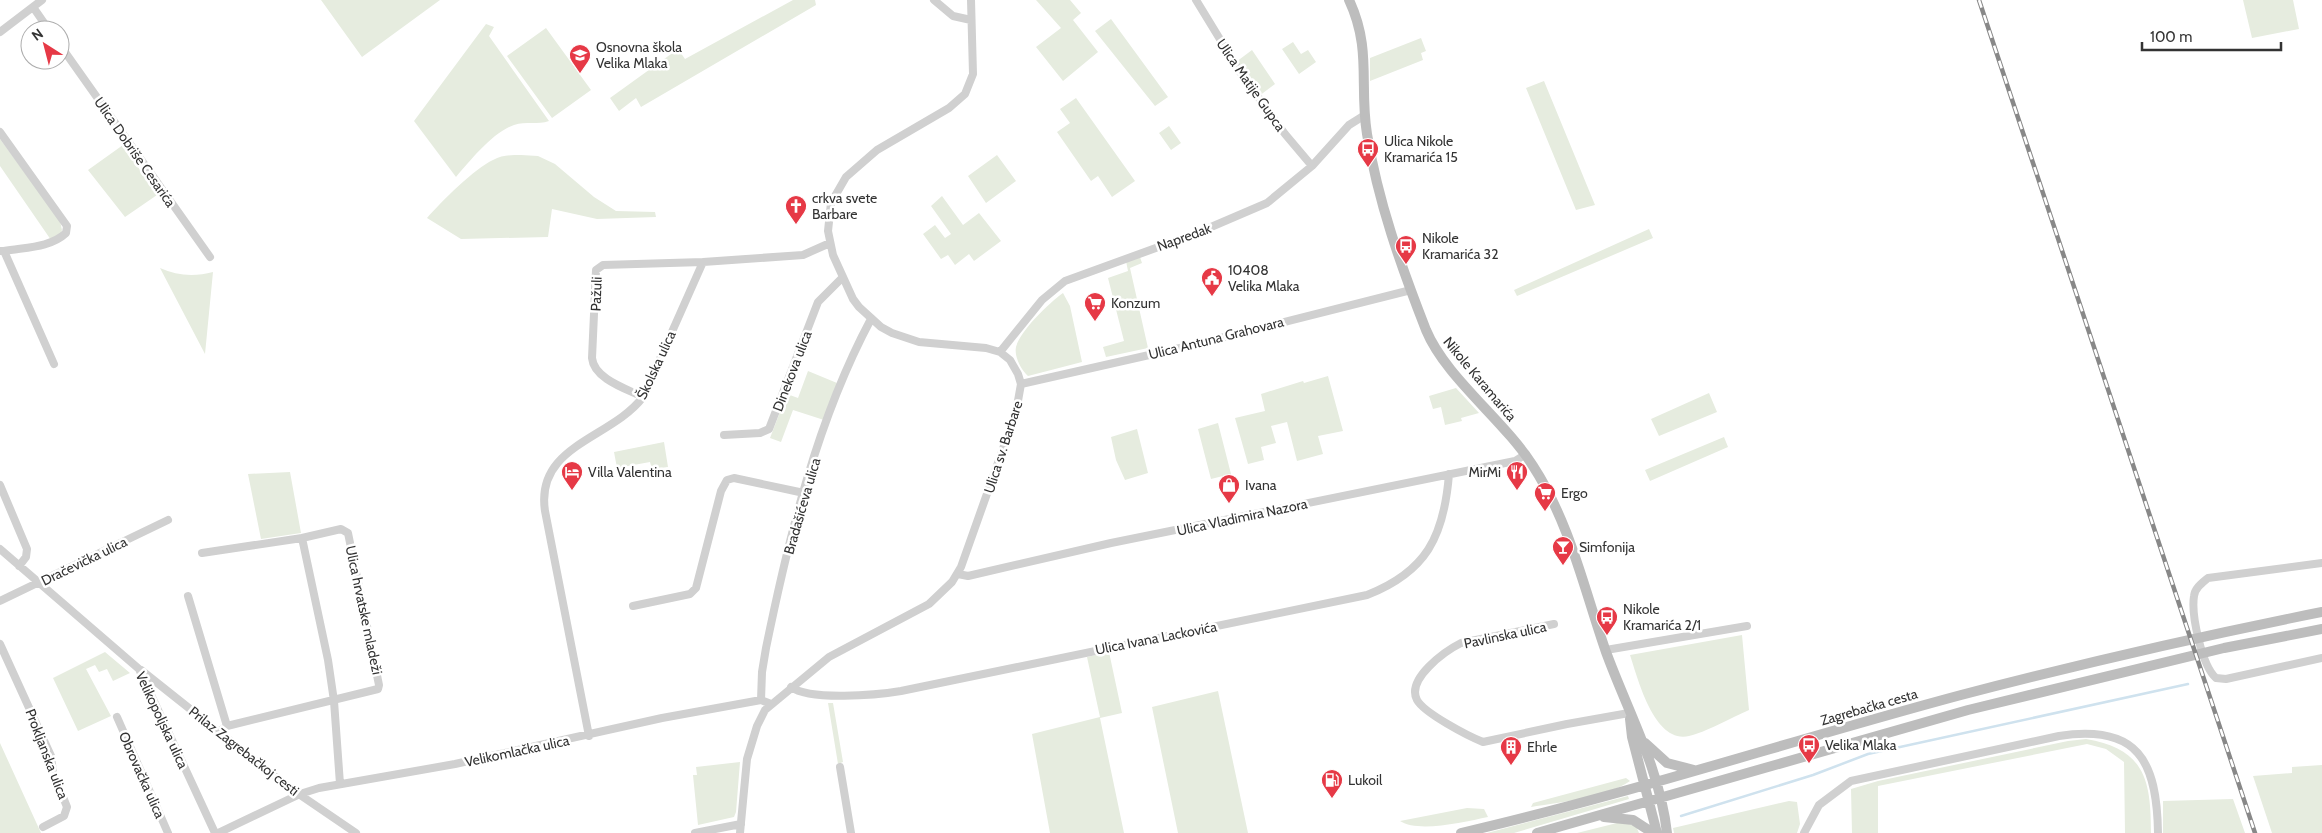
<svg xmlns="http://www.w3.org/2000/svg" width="2322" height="833" viewBox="0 0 2322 833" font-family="Cabin,sans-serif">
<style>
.green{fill:#e6ecdf}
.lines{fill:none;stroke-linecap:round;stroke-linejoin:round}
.stream{stroke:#cfe2ee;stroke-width:2.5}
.street{stroke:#d0d0d0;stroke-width:8}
.secondary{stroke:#bdbdbd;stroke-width:10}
.rail-casing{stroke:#888;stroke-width:4.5}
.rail{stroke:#fff;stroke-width:2.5;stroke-dasharray:8;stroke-linecap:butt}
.labels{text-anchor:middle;stroke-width:5;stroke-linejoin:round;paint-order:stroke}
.poi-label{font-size:14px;fill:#333;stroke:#fff;text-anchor:start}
.street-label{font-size:14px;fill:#333;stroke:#fff}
</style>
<rect width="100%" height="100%" fill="#fff"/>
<path class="green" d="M321,0H440L362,57Z
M793,0H815L816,5L641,107L636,98L619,111L610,98L678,49L685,59Z
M1036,0H1070L1081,13L1073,20L1098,52L1063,81L1036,47L1061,28Z
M2243,0H2293L2299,29L2252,38Z
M1111,19L1168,97L1155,106L1095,31Z
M486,24L494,27L489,36L549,121C538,125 526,121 514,125C493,132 470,161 456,177L414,121Z
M546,28L591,90L552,118L507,56Z
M1421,38L1426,51L1421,53L1423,60L1370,81V58Z
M1293,42L1301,54L1308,50L1316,62L1299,74L1282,49Z
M1252,50L1275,84L1259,96L1236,62Z
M1544,81L1595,205L1576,210L1526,88Z
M1076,98L1135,181L1112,197L1098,176L1091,181L1057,132L1070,123L1060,109Z
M1169,126L1181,143L1171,150L1159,133Z
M0,139L60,221L62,230L60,236L51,240L0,166Z
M123,145L157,195L125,217L88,170Z
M521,155L538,156L555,164L594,197L616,211L655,212L656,217L597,219L552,209L548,237L461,239L427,218C441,202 475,168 493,160C502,155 511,155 521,155Z
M997,155L1016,181L986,203L968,176Z
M942,196L963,225L979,213L1001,241L974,261L969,254L955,265L948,255L941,259L923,234L935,225L945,238L951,234L931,206Z
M1649,229L1653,238L1517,296L1514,290Z
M1140,257L1142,263L1130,268L1148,348L1106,357L1103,347L1124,341L1108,278L1128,271L1126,261Z
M160,268C177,276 195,277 213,272L205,354Z
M1063,293L1070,306L1082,362L1028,376C1021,370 1014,356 1016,347C1020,331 1049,303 1063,293Z
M808,371L837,383L824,420L793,410L781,442L770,438L787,394L798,398Z
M1328,376L1343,431L1318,436L1323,454L1297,461L1287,422L1271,426L1276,443L1261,447L1264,460L1248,464L1235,418L1265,411L1261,394L1303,381L1304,383Z
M1456,388L1479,413L1461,418L1462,421L1445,425L1441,407L1433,409L1429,396Z
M1709,393L1717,412L1659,436L1651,419Z
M1218,423L1231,474L1211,479L1198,429Z
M1137,429L1148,473L1125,480L1116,460L1111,437Z
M1724,437L1728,447L1650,481L1645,470Z
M664,442L668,467L652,469L650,462L617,468L614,452Z
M290,472L301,533L261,539L248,474Z
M1742,635L1749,710C1733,717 1704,733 1689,736C1654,744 1638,679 1630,655Z
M105,652L130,673L113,681L107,669L99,672L95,665L86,669L111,716L78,731L53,678Z
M1109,652L1122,713L1100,718L1124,833H1050L1032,734L1100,717L1087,657Z
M1218,691L1248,833H1178L1152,707Z
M828,703H833L843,762L838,764Z
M2086,739C2145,749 2151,780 2151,833H2125L2124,762L2106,749L2087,744L1878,786V833H1852L1851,789L1878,781L2068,741Z
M0,743L41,833H0Z
M740,762L736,812L734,817L698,825L693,775H697L696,767Z
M2322,765V833H2272L2253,776L2292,773V767Z
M1626,778L1630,781C1606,798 1560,802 1531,807L1533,803Z
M1628,796L1629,799L1514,833H1487Z
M2233,799L2245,833H2163V801Z
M1789,801L1797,802L1800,824L1797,833H1674L1673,828Z
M1467,808L1484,809L1488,817C1464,822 1418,833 1400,821Z
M1621,822L1636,826L1639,833H1577Z"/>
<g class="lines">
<path class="stream" d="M1681,816L1813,775L1868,754L2188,684"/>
<path class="street" d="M934,0L953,16L971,20
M1196,0L1240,72L1285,134L1312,166
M33,7L49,30
M0,32L42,0
M60,45L210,257
M0,132L67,226L66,233C50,248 25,247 4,251
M0,251H4L54,364
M1000,352L1042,300L1065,281L1197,233L1267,203L1312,166L1349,125L1365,115
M1021,384L1189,346L1411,290
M643,397C627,389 594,379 592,358L596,270L603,265L703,262
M724,435L760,433L769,429L818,302L842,278
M0,485L27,549L26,557L19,566
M0,549L139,669L215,833
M202,553L302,538L328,660L334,701L340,784
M2322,563L2208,578C2202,583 2195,588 2194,596C2191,615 2202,666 2216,678L2226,679L2322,658
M958,574L968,576L1111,543L1515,461L1526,454
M188,596L227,726
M0,601L168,520
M633,606L690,594L696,588L721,491L727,480L734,478L804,493
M1554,624L1461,643C1445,651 1406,679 1417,700C1424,713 1468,736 1483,742L1567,724L1629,713
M0,644L51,756L53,772L67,807L64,816L43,827
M1606,650L1747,626
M141,670L287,786L356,833
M791,687C810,701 877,695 901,691L1367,595C1426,572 1444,537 1449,474
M761,700L762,672L766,648C789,536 817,420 871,319
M117,717L168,833
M217,733L227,726L378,689L379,685L348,533L341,529L302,538
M589,736L545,511C535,445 611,439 643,397L703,262L803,255L830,243
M840,767L851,833
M218,833L300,794L319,788L455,764L662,718L761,700L771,704
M695,833L741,824
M740,833L747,759L757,726L765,710L829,657L929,604L952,582L961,567L1016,412L1021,384L1018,374L1010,360L1000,352L986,348L919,342L892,333L881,327L859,307L853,299L833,255L828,231L831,203L846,177L877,150L949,108L965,94L973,74L971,0
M1804,833L1819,805L1851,781L2059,736C2138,724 2157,761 2158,833"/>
<path class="secondary" d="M1349,0C1372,49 1359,85 1367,134C1378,202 1401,266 1426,330C1446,378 1504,420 1533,466C1570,523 1584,589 1606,652C1628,712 1660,769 1667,833
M1630,719L1632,737L1657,833
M1645,743L1667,763L1694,770
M1604,817L1633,820L1653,833
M1461,833C1629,794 1793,740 1961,695C2080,664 2201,636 2322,612
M1537,833L1968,710L2224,648L2322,629"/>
<g class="rail-casing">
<path id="rail" d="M1979,0L2255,833"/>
</g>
<use href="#rail" class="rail"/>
</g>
<defs>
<g id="school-pin" transform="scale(1.125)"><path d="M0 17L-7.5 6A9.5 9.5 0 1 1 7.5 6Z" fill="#e63946" stroke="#fff"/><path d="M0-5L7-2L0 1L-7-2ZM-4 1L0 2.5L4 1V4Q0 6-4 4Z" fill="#fff"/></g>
<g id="bus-pin" transform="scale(1.125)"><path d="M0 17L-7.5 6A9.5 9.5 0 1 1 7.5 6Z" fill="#e63946" stroke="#fff"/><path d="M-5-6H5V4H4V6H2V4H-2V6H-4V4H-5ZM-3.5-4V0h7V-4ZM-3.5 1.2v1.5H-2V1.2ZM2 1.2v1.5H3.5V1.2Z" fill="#fff"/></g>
<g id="church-pin" transform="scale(1.125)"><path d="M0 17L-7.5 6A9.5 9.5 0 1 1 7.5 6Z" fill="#e63946" stroke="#fff"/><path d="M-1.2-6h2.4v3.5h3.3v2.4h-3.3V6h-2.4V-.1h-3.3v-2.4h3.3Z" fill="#fff"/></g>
<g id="civic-pin" transform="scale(1.125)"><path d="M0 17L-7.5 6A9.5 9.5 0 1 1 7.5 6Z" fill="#e63946" stroke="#fff"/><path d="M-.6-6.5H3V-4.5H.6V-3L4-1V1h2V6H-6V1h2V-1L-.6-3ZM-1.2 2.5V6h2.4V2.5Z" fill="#fff"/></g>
<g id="supermarket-pin" transform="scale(1.125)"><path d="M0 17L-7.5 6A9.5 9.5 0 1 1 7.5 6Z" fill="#e63946" stroke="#fff"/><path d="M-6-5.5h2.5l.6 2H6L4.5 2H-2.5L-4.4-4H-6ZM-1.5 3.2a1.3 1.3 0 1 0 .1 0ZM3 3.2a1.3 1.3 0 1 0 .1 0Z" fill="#fff"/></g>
<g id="hotel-pin" transform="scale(1.125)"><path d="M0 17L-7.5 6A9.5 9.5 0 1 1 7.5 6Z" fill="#e63946" stroke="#fff"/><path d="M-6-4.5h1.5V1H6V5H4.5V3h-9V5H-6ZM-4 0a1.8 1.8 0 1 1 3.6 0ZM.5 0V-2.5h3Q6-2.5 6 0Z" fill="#fff"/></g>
<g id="restaurant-pin" transform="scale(1.125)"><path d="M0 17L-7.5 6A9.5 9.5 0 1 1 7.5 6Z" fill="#e63946" stroke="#fff"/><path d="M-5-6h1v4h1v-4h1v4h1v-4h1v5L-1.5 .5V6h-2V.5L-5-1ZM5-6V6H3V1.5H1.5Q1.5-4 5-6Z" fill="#fff"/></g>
<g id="shop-pin" transform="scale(1.125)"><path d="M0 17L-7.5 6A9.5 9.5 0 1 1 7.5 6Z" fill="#e63946" stroke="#fff"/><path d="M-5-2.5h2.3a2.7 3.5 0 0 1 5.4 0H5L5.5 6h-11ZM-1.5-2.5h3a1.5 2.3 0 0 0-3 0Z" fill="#fff"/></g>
<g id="bar-pin" transform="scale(1.125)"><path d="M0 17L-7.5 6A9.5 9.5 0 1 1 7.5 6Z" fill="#e63946" stroke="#fff"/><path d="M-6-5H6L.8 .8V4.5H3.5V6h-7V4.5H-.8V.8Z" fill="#fff"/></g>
<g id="building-pin" transform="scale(1.125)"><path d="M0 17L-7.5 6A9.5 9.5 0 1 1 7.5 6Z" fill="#e63946" stroke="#fff"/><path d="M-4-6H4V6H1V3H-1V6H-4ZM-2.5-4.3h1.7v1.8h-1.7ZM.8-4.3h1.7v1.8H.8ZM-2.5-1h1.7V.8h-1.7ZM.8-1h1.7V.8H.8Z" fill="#fff"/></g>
<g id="fuel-pin" transform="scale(1.125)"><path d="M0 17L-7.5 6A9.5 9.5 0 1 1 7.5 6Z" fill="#e63946" stroke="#fff"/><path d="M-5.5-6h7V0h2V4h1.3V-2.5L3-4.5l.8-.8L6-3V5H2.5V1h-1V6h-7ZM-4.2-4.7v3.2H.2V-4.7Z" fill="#fff"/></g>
</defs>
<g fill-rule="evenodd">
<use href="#school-pin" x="580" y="55"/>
<use href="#bus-pin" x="1368" y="149"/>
<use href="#church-pin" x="796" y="206"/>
<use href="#bus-pin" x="1406" y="246"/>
<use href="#civic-pin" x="1212" y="278"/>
<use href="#supermarket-pin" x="1095" y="303"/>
<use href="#hotel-pin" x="572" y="472"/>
<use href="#restaurant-pin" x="1517" y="472"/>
<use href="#shop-pin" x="1229" y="485"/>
<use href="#supermarket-pin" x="1545" y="493"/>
<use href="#bar-pin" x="1563" y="547"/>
<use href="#bus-pin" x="1607" y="617"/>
<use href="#bus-pin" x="1809" y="745"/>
<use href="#building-pin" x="1511" y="747"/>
<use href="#fuel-pin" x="1332" y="780"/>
</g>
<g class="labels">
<g class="poi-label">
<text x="596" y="52">Osnovna škola<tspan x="596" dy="16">Velika Mlaka</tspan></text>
<text x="1384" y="146">Ulica Nikole<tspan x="1384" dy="16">Kramarića 15</tspan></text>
<text x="812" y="203">crkva svete<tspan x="812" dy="16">Barbare</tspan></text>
<text x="1422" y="243">Nikole<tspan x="1422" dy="16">Kramarića 32</tspan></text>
<text x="1228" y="275">10408<tspan x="1228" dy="16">Velika Mlaka</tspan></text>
<text x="1111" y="308">Konzum</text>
<text x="588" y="477">Villa Valentina</text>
<text x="1501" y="477" text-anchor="end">MirMi</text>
<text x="1245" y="490">Ivana</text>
<text x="1561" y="498">Ergo</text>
<text x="1579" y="552">Simfonija</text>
<text x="1623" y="614">Nikole<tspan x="1623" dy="16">Kramarića 2/1</tspan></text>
<text x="1825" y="750">Velika Mlaka</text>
<text x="1527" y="752">Ehrle</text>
<text x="1348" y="785">Lukoil</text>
</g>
<g class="street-label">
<text transform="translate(1251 85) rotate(55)" y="5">Ulica Matije Gupca</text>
<text transform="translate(135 152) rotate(55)" y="5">Ulica Dobriše Cesarića</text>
<text transform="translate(1184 237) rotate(-20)" y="5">Napredak</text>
<text transform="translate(596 294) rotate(-88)" y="5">Pažuli</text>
<text transform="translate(1216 338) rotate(-14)" y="5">Ulica Antuna Grahovara</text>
<text transform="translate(656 365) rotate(-65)" y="5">Školska ulica</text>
<text transform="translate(792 371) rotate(-69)" y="5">Dinekova ulica</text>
<text transform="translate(1480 379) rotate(50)" y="5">Nikole Karamarića</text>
<text transform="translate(1003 447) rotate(-72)" y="5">Ulica sv. Barbare</text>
<text transform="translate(802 506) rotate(-74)" y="5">Bradašićeva ulica</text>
<text transform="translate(1242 517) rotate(-12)" y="5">Ulica Vladimira Nazora</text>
<text transform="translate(84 561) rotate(-26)" y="5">Dračevička ulica</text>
<text transform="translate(364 610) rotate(78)" y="5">Ulica hrvatske mladeži</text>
<text transform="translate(1505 635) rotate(-12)" y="5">Pavlinska ulica</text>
<text transform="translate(1156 638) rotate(-11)" y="5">Ulica Ivana Lackovića</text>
<text transform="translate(1869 707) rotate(-16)" y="5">Zagrebačka cesta</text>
<text transform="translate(162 720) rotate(65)" y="5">Velikopoljska ulica</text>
<text transform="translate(244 751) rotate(38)" y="5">Prilaz Zagrebačkoj cesti</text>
<text transform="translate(517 751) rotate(-12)" y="5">Velikomlačka ulica</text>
<text transform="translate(47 754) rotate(69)" y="5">Prokljanska ulica</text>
<text transform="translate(142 775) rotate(66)" y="5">Obrovačka ulica</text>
</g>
</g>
<g transform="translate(45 45) rotate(324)"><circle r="24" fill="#ffffff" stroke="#adadad"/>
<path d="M0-4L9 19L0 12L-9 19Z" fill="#e63946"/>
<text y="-8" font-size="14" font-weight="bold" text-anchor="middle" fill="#333333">N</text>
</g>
<path d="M2142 42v8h139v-8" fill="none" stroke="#333333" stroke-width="2.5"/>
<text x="2150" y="42" font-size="15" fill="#333333" stroke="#ffffff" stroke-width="4" paint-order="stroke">100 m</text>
</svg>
